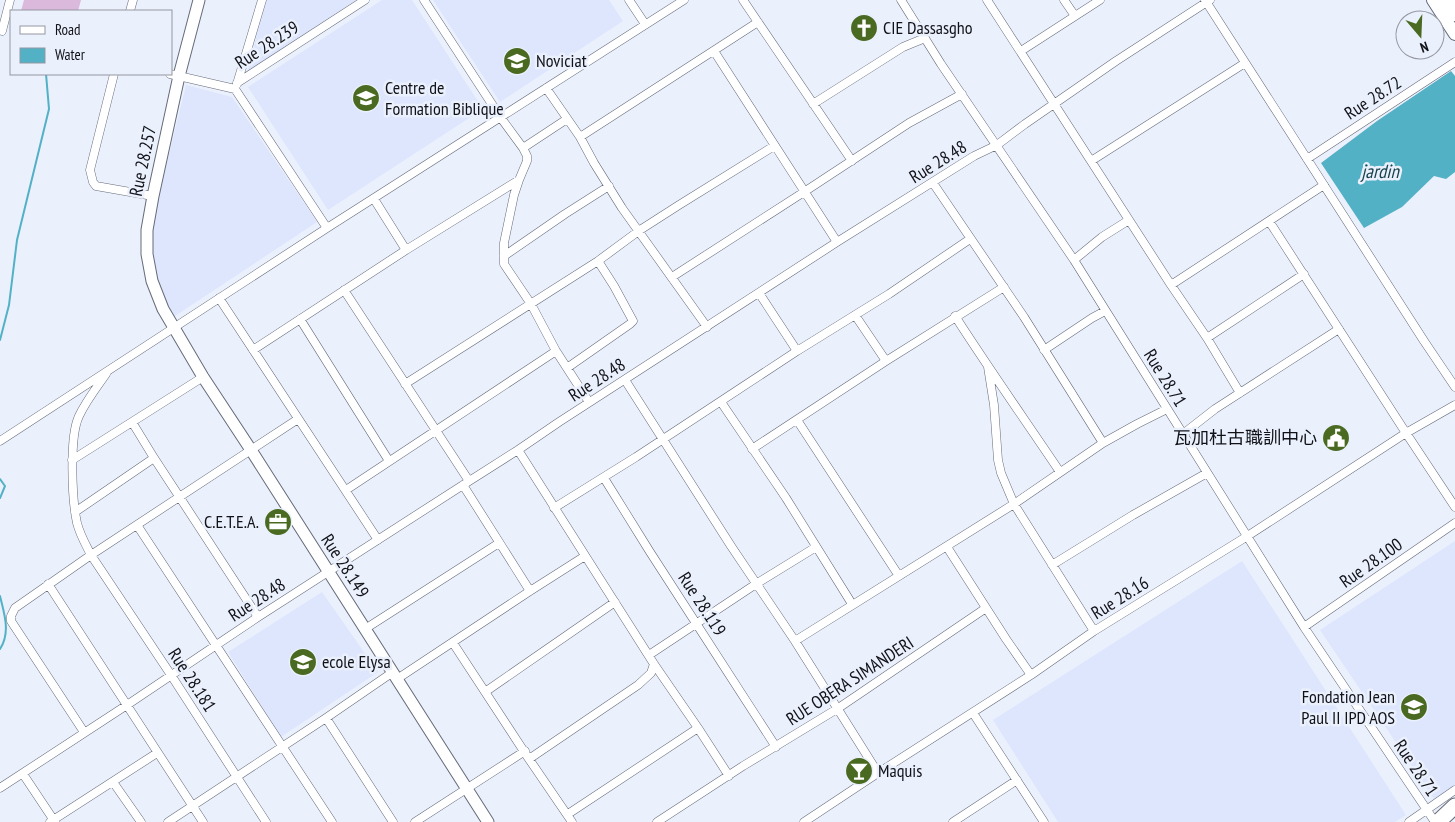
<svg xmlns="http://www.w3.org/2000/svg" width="1455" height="822" viewBox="0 0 1455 822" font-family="'PT Sans Narrow','Noto Sans SC',sans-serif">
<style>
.built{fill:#dde6fd}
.green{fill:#dbb9dd}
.water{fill:#52b1c5}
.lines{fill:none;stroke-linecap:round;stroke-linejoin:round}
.stream{stroke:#52b1c5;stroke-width:2}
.street-casing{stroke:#666b79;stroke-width:9}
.secondary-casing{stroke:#666b79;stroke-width:13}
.primary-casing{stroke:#666b79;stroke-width:14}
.highway-casing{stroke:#666b79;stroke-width:17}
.street{stroke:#fff;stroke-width:8}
.secondary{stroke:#fff;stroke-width:11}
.primary{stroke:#fff;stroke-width:12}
.highway{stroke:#fff;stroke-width:15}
.labels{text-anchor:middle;stroke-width:5;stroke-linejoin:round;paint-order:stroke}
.poi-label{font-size:18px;fill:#101217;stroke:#ebf0fd;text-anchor:start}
.street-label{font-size:18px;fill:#101217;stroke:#ebf0fd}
.water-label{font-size:19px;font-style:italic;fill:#18434c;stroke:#ebf0fd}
</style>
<rect width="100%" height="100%" fill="#ebf0fd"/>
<path class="built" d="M266,0H356L247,72Z
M382,0H412L483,109L328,210L248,87Z
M433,0H609L623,21L500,102Z
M186,85L232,97L317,222L172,318L162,300L150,250L154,216Z
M1455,541V785L1434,799L1320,630Z
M1242,561L1406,815L1395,822H1058L993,720Z
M322,592L378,672L281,737L228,652Z"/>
<path class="green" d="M24,0H81L78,11H21Z"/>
<path class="water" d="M1451,71L1455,76V172L1446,179L1434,176L1402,207L1364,228L1321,163L1377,121Z"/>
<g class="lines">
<path class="stream" d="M0,340L9,305L17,240L49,109L46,74
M0,479L5,486L0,498
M0,596C4,613 11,632 0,649"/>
<g class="street-casing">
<path id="street" d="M629,0L645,24
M743,0L852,161
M901,0L941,64L1074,260L1304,627L1435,822
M987,0L1171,285L1207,338L1240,393
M1064,0L1075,16
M1205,0L1424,341L1455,387
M1454,0L1455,1
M130,11L133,0
M2,31L10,0
M714,51L837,242
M1021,51L1100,0
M114,74L90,170L93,182L96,186L153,196
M170,74L235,89L327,228
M237,83L365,0
M237,84L262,0
M546,88L580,137L594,163L622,208L707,327
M813,104L903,47L925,38
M580,137L758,22
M523,148L567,119
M1307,159L1455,62
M1091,161L1245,63
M519,180L514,195L504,243V264L531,304L556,351L589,402
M933,183L1024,317L1103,443
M374,199L406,250
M1269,221L1406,433L1455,507
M504,256L565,214L609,186
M1074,260L1102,237L1129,220
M672,277L804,192L909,123L962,94
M1171,285L1324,185
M344,290L469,481
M759,293L797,351
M219,298L378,540
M855,315L886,361
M955,316C989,369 1025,420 1060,472
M300,319L389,461
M1207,338L1304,274
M253,350L406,250L519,180L527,161V156L523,148L501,118L424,0
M1044,350L1092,318L1105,311
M988,367L994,405L998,460L1001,473L1014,504L1094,631
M567,368L630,324L633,321L614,286L598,261
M106,374C97,387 86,401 79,416C69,437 72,500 77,523C80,535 86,545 91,555L171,675L266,822
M625,380L731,546L795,641L878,773
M405,384L598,261L640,230L679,205L774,146
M721,402L786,498L852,604
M797,420L899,576
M132,422L154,458L258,617
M1183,434L1215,409L1339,329
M0,441L327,228L684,0
M752,449L886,361L1004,287
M518,450L654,664L698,728L729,776
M72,460L203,377
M604,478L650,552L776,747
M463,485L530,591
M346,490L556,351
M554,508L636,457L797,351L889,294L970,239
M75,512L154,458
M137,525L332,822
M947,547L1006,639L1031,675
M1052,565L1133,515L1207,473
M48,584L203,822
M1304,627L1455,523
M365,629L499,543
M795,641L1014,504L1103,443L1137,424L1167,409
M453,643L529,759L572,822
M649,655L756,584L816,547
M397,679L530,591L585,556
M485,692L615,602
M973,713L1044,822
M326,718L393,822
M84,732L11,621V616L15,608L91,555L298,419
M529,759L638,685L651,673L654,664
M23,774L55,822
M113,782L141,822
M0,788L127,705L258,617L463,485L518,450L559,422L837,242L974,156L997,145L1025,124L1116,61L1210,0
M568,814L698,728
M50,822L157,753
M168,822L326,718L393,672
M415,822L525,751
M657,822L743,766L837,709L986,608
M804,822L878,773L1031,675L1094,631L1246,537L1406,433L1455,405
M953,822L1017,780
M1409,822L1455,790"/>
</g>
<g class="secondary-casing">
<path id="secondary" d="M199,0L179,76L153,196L147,230V254L152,281L163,309L203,377L251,450L488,822"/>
</g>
<g class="primary-casing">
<path id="primary" d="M1433,0L1455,34
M1445,0L1455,15"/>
</g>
<g class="highway-casing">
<path id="highway" d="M1438,822L1455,806"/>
</g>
<use href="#street" class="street"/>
<use href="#secondary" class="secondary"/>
<use href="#primary" class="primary"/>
<use href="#highway" class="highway"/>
</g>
<defs>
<g id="church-disc" transform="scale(1.4375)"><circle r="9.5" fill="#496a20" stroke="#ebf0fd"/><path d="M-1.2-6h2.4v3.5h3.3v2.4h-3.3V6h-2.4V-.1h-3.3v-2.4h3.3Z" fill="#fff"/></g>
<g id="school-disc" transform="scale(1.4375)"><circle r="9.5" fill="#496a20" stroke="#ebf0fd"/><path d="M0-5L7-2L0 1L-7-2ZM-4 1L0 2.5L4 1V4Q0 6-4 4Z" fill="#fff"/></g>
<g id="civic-disc" transform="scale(1.4375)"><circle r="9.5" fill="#496a20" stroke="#ebf0fd"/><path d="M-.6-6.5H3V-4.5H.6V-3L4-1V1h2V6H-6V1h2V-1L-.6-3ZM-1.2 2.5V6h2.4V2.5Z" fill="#fff"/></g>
<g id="office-disc" transform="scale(1.4375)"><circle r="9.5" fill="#496a20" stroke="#ebf0fd"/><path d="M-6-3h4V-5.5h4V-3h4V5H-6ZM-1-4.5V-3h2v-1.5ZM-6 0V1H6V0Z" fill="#fff"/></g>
<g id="bar-disc" transform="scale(1.4375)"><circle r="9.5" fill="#496a20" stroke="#ebf0fd"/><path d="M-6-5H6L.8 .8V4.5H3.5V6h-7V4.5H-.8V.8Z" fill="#fff"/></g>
</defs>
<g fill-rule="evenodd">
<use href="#church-disc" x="864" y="28"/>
<use href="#school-disc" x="517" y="61"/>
<use href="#school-disc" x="366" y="98"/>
<use href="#civic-disc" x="1336" y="438"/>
<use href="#office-disc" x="278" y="522"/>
<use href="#school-disc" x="303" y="662"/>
<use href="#school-disc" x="1414" y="707"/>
<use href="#bar-disc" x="859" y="771"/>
</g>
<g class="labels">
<g class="poi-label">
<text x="883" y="34">CIE Dassasgho</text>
<text x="536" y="67">Noviciat</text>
<text x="385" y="94">Centre de<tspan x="385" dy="21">Formation Biblique</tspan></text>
<text x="1317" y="444" text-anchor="end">瓦加杜古職訓中心</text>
<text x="259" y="528" text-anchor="end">C.E.T.E.A.</text>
<text x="322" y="668">ecole Elysa</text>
<text x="1395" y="703" text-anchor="end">Fondation Jean<tspan x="1395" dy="21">Paul II IPD AOS</tspan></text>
<text x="878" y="777">Maquis</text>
</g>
<g class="street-label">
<text transform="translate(267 45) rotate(-33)" y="6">Rue 28.239</text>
<text transform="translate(1373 98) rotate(-33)" y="6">Rue 28.72</text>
<text transform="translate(143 161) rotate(-78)" y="6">Rue 28.257</text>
<text transform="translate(938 162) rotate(-32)" y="6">Rue 28.48</text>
<text transform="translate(1165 378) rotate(58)" y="6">Rue 28.71</text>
<text transform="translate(597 380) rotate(-33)" y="6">Rue 28.48</text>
<text transform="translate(1371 563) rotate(-35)" y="6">Rue 28.100</text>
<text transform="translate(345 566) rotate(57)" y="6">Rue 28.149</text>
<text transform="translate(1120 598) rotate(-32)" y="6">Rue 28.16</text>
<text transform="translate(257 600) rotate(-33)" y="6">Rue 28.48</text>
<text transform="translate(702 604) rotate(57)" y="6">Rue 28.119</text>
<text transform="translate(192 680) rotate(57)" y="6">Rue 28.181</text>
<text transform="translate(850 681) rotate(-33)" y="6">RUE OBERA SIMANDERI</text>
<text transform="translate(1416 768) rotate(56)" y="6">Rue 28.71</text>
</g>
<g class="water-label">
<text x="1380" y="178">jardin</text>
</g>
</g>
<rect x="10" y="10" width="162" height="65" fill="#ebf0fd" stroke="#9397a1"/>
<rect x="20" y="26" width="25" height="8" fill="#ffffff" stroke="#9397a1"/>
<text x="55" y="35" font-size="15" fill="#101217">Road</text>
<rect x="20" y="48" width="25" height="15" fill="#52b1c5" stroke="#9397a1"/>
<text x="55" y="60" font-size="15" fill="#101217">Water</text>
<g transform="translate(1420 35) rotate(161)"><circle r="24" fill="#ebf0fd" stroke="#9397a1"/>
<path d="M0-4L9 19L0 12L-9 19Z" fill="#496a20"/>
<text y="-8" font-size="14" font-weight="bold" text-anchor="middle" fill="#101217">N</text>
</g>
</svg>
